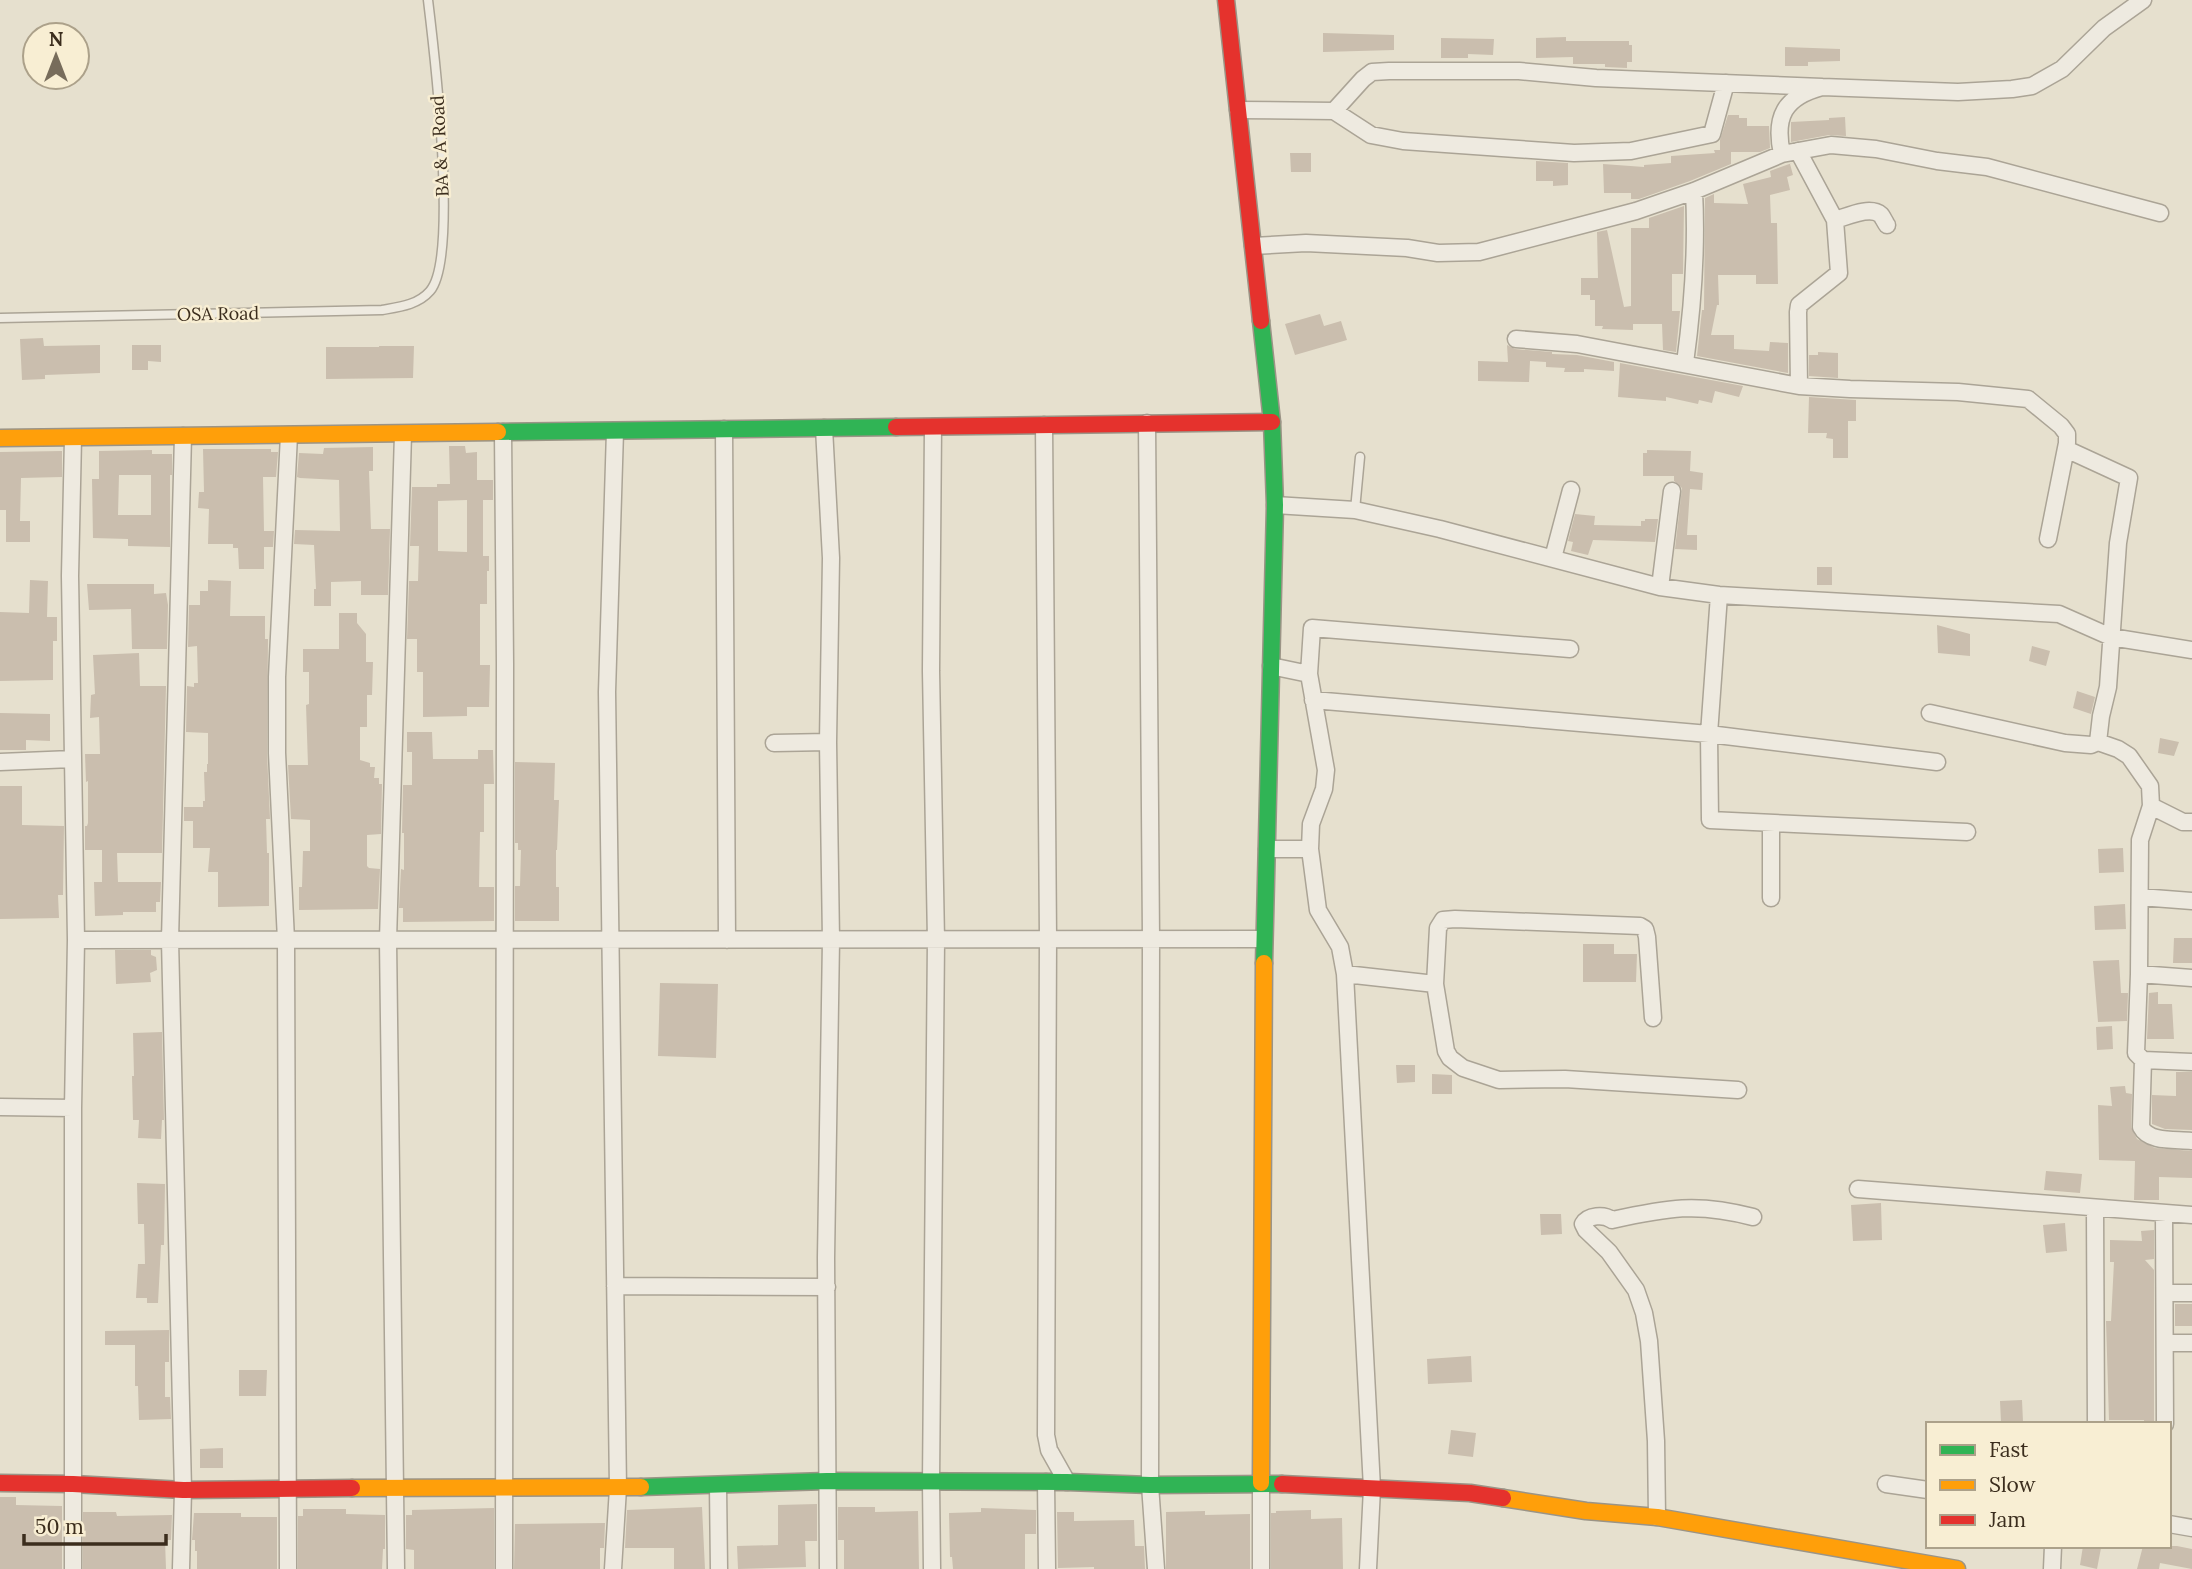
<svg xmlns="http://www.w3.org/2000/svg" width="2192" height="1569" viewBox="0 0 2192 1569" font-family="Lora,serif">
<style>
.building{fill:#cabeae;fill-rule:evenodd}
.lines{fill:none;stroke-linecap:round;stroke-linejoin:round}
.lane-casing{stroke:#aba496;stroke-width:11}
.street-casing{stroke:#aba496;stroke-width:19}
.fast-casing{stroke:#9b9486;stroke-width:19}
.slow-casing{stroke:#9b9486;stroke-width:19}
.jam-casing{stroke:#9b9486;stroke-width:19}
.lane{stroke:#eeeae0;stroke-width:8}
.street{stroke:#eeeae0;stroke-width:16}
.fast{stroke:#30b455;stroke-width:16}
.slow{stroke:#ff9f0a;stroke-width:16}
.jam{stroke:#e5322d;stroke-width:16}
.labels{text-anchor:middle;stroke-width:5;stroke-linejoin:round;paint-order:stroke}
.street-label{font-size:18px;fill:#3b2d1d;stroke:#f8eed3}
</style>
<rect width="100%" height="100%" fill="#e6e0ce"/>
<path class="building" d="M1323,33L1394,35V50L1323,52Z
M1566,37V41H1629V45H1632V62H1627V68L1605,67V64H1573V57L1536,58V38Z
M1441,38L1494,39L1493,55L1468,54V58H1441Z
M1785,47L1840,49V61L1808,62V66H1785Z
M1728,115H1739V118H1747V126H1769L1770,148L1760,152H1731V164L1690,181L1639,199H1631V193H1604L1603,164L1644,167V165L1671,163V156L1715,153L1714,150H1720V140Z
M1845,117L1846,136L1829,135L1791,142V122L1829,120V118Z
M1290,153H1311V172H1291Z
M1536,161L1568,163V185L1553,186V181H1536Z
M1792,163L1790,164L1793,175L1787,177L1790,190L1770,195L1771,223H1777L1778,284H1756V275H1718L1719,305H1717L1711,335H1734V349L1769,351L1770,342L1788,343V373L1697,356L1702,310H1704L1705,198L1714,194V203L1748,204L1743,184L1771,177L1770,171Z
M1684,206L1683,274H1672V311H1680L1676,352L1663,350L1662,324H1633V330L1602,329L1603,326H1595V300H1590V295H1581V278H1598L1597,232L1607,230L1624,307L1631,306V228H1649V218Z
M1320,314L1324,326L1341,321L1347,340L1295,355L1285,324Z
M43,338L44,346L100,345V373L45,375V379L22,380L20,339Z
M132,345H161V362L148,361V370H132Z
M1507,345L1515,349L1552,352V354L1577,355L1614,362V371L1584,369V372H1564L1565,368L1546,367V362L1530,361L1529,382L1478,381V361L1508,362Z
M379,346H414L413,378L326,379V347H379Z
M1818,352L1838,353V378L1809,376V355H1818Z
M1620,363L1743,386L1739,397L1715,391L1712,403L1699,400L1698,404L1666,397V401L1618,397Z
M1809,397L1856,400V421H1848V458H1833V439L1826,438L1827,433H1808Z
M449,446H465L466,453L477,452V480H493V500H483V556H489V571H487V604H480V665H490L489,707H467V716L423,717V672H417V639H407L409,581H418L419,546H410L412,487H437V484H450ZM467,500V552L438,551V501Z
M373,447V471H369L371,529H390L388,595H361V581L331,582V606H314V589H316L314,545L294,544L295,530L340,531L339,480L300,478L297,477L299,453L323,454L324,448Z
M203,449H271V452H278L276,477H263L264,531H274L273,547H264V569H239L238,548H233V544H208L209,509L198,508L199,492H204Z
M152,450V454H172V475H170V547L128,546V539L93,538L92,479H99V451ZM119,475H151V515H118Z
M1647,450L1691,451L1690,471L1703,473L1702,490L1690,489L1687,535H1697V550L1675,549L1682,488L1674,481V476H1643V453H1647Z
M62,451V477L21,478L20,521H30V542H6V510H0V452Z
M1575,514L1595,516L1594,525L1641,526V521H1645V519H1658L1655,542L1593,540L1588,555L1571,551L1573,542L1568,541Z
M1817,567H1832V585H1817Z
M30,580L48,581L47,617H57V641H53V680L0,681V612L29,613Z
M208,580L231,581L230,616H265V639H268L267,753L270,819H266L267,853H269V906L218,907V872H208L210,848H193V821H184V807H203V801H205L204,772H207V764H208V733L186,732L187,686L194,687V683H198L197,646L188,647L189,605H200V591H208Z
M87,584H154V594L166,593L168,605L167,649H132L131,609L89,610Z
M339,613H357V623L366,634V662H373L372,695H367V727H360V760L370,763V767H375L374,778H379V784H382L381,834L367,835V866L369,868L380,869L378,909L299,910V887H302L303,851H310V820L291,819L288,765H308L306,705L309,704V672H303V649H339Z
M1937,625L1970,634V656L1938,653Z
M2032,646L2050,651L2046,666L2029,661Z
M139,653L140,686H166L162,853H117L118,882H161L160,902H156V912H123V915L95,916L94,882H102V850H85V826H87L88,823V781L86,782L85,754H100L99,717L90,718L91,695L95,694L93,655Z
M2077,691L2095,697L2091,714L2073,708Z
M0,713L50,714V741L26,740V750H0Z
M407,732H432L433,759H478V750H493L494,784H484V832H480L479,887H494V921L403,922V908H399L401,869L404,870V833H402L403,785H412V752H407Z
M2160,738L2179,742L2174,756L2158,753Z
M515,762L555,763L554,800H559L557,850H556V887H559V921H515V886H520L521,850H518V843H515Z
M0,786H22V825L64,826L63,895H58L59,918L0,919Z
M2123,848L2124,872L2099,873L2098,849Z
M2125,904L2126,929L2095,930L2094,906Z
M2174,938H2192V963H2173Z
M1583,944H1614V954H1637L1636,982H1583Z
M115,950H151V955L156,957L157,970L150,973L151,982L116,984Z
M2119,960L2121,993H2128L2127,1021L2098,1022L2093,961Z
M660,983L718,984L716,1058L658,1056Z
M2158,992V1004H2172L2174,1039H2147L2149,993Z
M2112,1026L2113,1049L2097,1050L2096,1027Z
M162,1032L164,1120H162L161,1139L138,1138L139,1120H133L132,1076H134L133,1033Z
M1396,1065H1415V1082L1397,1083Z
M2176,1072H2192V1130L2165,1129L2152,1124V1095L2176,1096Z
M1432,1074L1452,1075V1094H1432Z
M2125,1086L2126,1093L2132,1094L2131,1127L2137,1139L2155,1148L2192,1151V1178L2159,1177V1200H2134L2135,1161L2099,1160L2098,1105L2112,1106L2110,1087Z
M2046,1171L2082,1174L2080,1193L2044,1190Z
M137,1183L165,1184L164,1245H161L158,1303H147V1298H136L138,1264H145L144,1224H138Z
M1881,1203L1882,1240L1853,1241L1851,1205Z
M1540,1214H1561L1562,1234L1541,1235Z
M2065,1223L2067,1251L2046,1253L2043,1225Z
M2154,1230V1259L2145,1260L2154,1270V1424H2144V1420H2109L2106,1321H2111L2114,1262H2110V1240L2142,1241L2141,1231Z
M2175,1304H2192V1326H2175Z
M169,1330V1362H165V1397H170L171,1419L139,1420L138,1386H135V1345H105V1331Z
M1471,1356L1472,1382L1428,1384L1427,1359Z
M239,1370H267L266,1396H239Z
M2022,1400L2023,1422H2001L2000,1401Z
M1451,1430L1476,1433L1473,1457L1448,1454Z
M223,1448V1468H200V1449Z
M0,1497H16V1505L62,1506V1569H0Z
M817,1504V1541H805L806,1567L738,1569L737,1546L778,1545V1505Z
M702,1507L705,1569H674V1548H625L627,1510Z
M838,1507H875V1512L918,1511L919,1569H844V1540H838Z
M494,1508V1569H414V1550L406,1549V1515H412V1510Z
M981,1508L1036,1510V1534H1025V1569H953L952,1557H950L949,1513L981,1512Z
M303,1509H346V1514L385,1515V1549H383L382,1569H298V1516H303Z
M1311,1510V1519L1342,1518L1343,1569H1271V1513H1276V1511Z
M1205,1511V1515L1250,1514V1569H1166V1512Z
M83,1512H116L117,1516L172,1515L171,1540H165L166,1569H83Z
M1057,1512H1074V1521L1134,1520L1135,1546H1144L1145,1569H1094V1567L1058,1568Z
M194,1513H241V1517H277V1569H197V1551H195V1540H192Z
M605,1523L604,1548H600V1569H514L515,1524Z
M2083,1546L2101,1548L2097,1569L2080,1565Z
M2143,1546H2177L2192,1549V1569L2160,1563L2159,1569H2137Z"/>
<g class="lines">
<g class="lane-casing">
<path id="lane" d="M0,318L382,310C399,307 418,305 430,291C459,258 434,49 428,0
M1355,510L1360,457"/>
</g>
<g class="street-casing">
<path id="street" d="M1238,110L1334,111L1363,79L1372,72L1389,71H1519L1596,78L1822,87
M1334,111L1371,135L1403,141L1574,153L1631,151L1712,134L1726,83
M1798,151L1835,220L1839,273L1799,305L1798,312L1799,386
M1782,154C1774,117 1784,97 1822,87L1958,92L2012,89L2032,86L2062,69L2104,28L2143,0
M1835,220C1846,217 1870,205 1881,215C1882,216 1886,224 1887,225
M1253,246L1306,243L1407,248L1438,253L1479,252L1636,211L1694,191L1782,154L1831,145L1876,149L1937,161L1987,167L2160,213
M1516,339L1577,344L1799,386L1850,389L1958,392L2028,399L2061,426L2067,434V443L2048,539
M1685,363C1693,305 1697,249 1694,191
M1147,423L1151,939L1150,1485L1156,1569
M1044,425L1048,939L1046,1435L1049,1450L1067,1482
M824,428L831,558L828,742L831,940L826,1258L828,1569
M724,429L727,940
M503,432L505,663L504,1569
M1275,505L1355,510L1440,529L1660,587L1719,595L2059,614L2111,637L2192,650
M1553,558L1571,490
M1660,587L1672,491
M1719,595L1709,734L1710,820L1967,832
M1271,666L1309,674
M1313,700L1709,734L1937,762
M1930,713L2065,743L2091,745L2098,742L2101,716L2108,687L2118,543L2129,478L2066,449
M2098,742L2118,749L2129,756L2150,786L2151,806L2183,822H2192
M774,743L828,742
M0,762L72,759
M2151,806L2140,840L2139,974L2136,1053L2143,1060L2192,1062
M1771,823V898
M1267,849H1310
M2140,897L2192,901
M76,940L1264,939
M1345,974L1435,984L1446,1051L1450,1058L1463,1068L1499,1080L1565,1079L1738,1090
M2139,974L2192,978
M1435,984L1438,928L1443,920L1455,919L1640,926L1645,929L1647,937L1653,1018
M2143,1060L2141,1127C2149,1143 2176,1139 2192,1141
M0,1107L73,1108
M1858,1189L2192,1215
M2095,1208L2096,1424
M2164,1213L2165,1424
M615,1286L827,1287
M2165,1293H2192
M2165,1343H2192
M1046,1482L1047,1569
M1886,1484L1928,1490
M718,1486L719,1569
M1657,1517L1656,1441L1649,1341L1644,1313L1636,1290L1609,1252L1586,1230L1583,1224C1588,1215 1604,1214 1612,1220C1667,1208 1697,1202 1753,1217
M2169,1524L2192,1528
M73,1569V1108L76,940L70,576L73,438
M181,1569L183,1490L170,940L183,436
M288,1569L286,940L277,753V677L289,435
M396,1569L388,940L403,434
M613,1569L618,1488L607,692L615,431
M932,1569L931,1482L936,940L931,671L933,427
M1261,1569V1483
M1368,1569L1372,1488L1345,974L1340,947L1318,910L1310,849L1311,824L1324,789L1326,770L1309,674L1312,628L1570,649
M2052,1569L2053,1546"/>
</g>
<g class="fast-casing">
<path id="fast" d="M1261,321L1272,422L1275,505L1264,963
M498,432L896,427
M641,1487L827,1481L1067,1482L1150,1485L1282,1484"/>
</g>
<g class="slow-casing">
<path id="slow" d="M0,438L498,432
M1261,1483L1264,963
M352,1488L641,1487
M1503,1498L1586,1511L1657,1517L1957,1569"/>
</g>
<g class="jam-casing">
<path id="jam" d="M1226,0L1261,321
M896,427L1272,422
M0,1483L73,1484L183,1490L352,1488
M1282,1484L1470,1493L1503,1498"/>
</g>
<use href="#lane" class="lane"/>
<use href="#street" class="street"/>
<use href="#fast" class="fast"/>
<use href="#slow" class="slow"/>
<use href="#jam" class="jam"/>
</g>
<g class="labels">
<g class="street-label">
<text transform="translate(440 146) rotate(-93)" y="6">BA &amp; A Road</text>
<text transform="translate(218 314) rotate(-1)" y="6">OSA Road</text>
</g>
</g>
<rect x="1926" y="1422" width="245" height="126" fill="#f8eed3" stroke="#aca18a" stroke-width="2"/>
<rect x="1940" y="1445" width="35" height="10" fill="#30b455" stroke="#aca18a" stroke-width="2"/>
<text x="1989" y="1457" font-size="21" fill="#3b2d1d">Fast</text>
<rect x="1940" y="1480" width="35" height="10" fill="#ff9f0a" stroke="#aca18a" stroke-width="2"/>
<text x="1989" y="1492" font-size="21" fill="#3b2d1d">Slow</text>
<rect x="1940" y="1515" width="35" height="10" fill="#e5322d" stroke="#aca18a" stroke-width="2"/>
<text x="1989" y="1527" font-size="21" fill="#3b2d1d">Jam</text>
<g transform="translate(56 56)"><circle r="33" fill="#f8eed3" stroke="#aca18a" stroke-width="2"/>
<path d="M0-5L12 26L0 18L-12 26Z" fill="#776c5b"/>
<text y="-10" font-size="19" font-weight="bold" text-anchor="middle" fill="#3b2d1d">N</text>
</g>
<path d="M24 1534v10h142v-10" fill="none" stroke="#3b2d1d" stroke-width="3.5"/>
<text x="35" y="1534" font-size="21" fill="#3b2d1d" stroke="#f8eed3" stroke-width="5" paint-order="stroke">50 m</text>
</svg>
